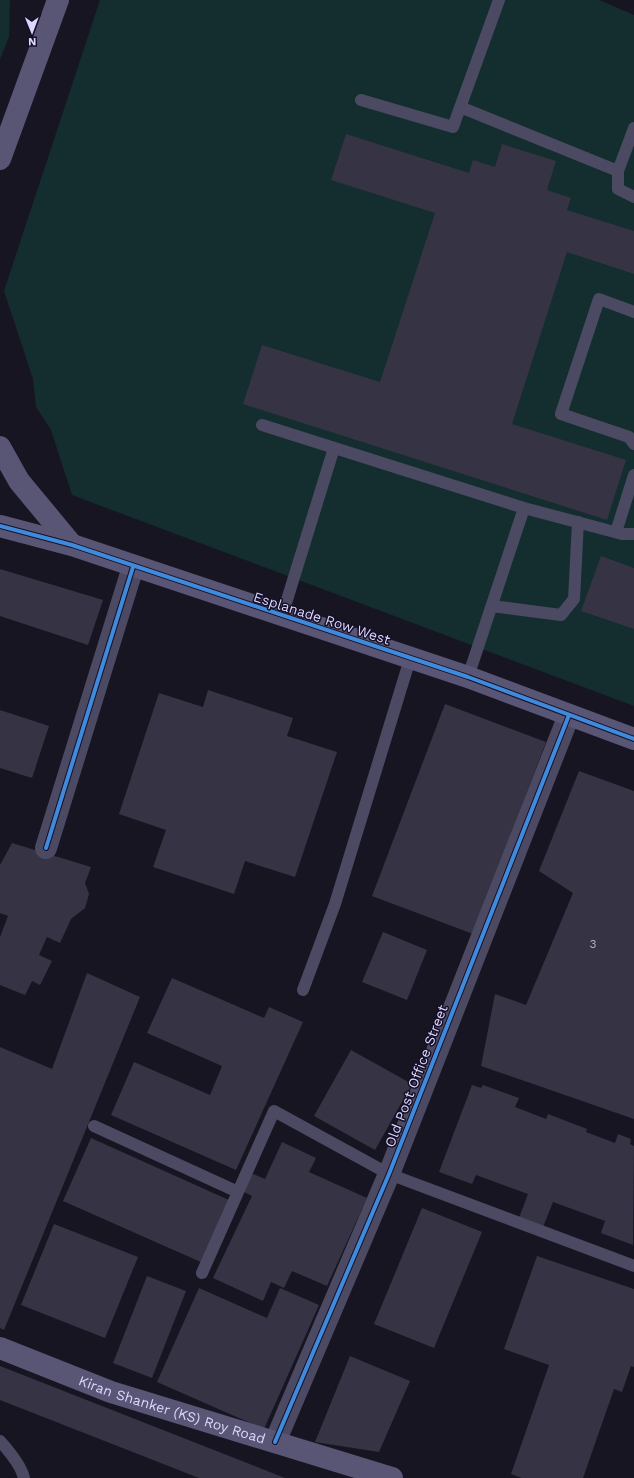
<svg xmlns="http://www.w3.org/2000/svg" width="634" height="1478" viewBox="0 0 634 1478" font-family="'Work Sans',sans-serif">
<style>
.green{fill:#142d2f}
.building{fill:#363344}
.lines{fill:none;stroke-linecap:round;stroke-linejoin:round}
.lane{stroke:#4c4a63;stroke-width:12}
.street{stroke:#4c4a63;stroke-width:22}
.secondary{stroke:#595675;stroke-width:22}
.cycleway-casing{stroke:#151027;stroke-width:6}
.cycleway{stroke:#408adc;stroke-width:4}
.labels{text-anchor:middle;stroke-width:3;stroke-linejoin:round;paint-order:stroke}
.number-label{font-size:12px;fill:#b3add0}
.street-label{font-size:14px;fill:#ddd6ff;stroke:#151027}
</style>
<rect width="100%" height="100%" fill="#181522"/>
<path class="green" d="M0,0H10L9,37L0,59Z
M100,0H599L634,15V706L72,495L51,430L36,407L33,379L4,291Z"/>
<path class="building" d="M346,134L469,173L473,160L495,167L502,144L556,161L547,190L571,198L567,210L634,231V274L567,252L512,424L626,460L607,520L243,404L262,345L380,382L435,213L331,180Z
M601,556L634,568V629L581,611Z
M0,569L103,600L88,645L0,616Z
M208,690L293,718L287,736L337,752L295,877L245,861L234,894L153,867L166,830L119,814L159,693L203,707Z
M445,704L546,742L473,934L372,896Z
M0,710L49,726L32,778L0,768Z
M579,771L634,791V1119L481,1066L495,994L526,1005L573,893L539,871Z
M12,843L91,867L85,883L89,894L85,908L71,919L60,943L47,937L39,955L52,961L40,985L32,981L25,995L0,985V937L8,916L0,913V865Z
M383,932L427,950L407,1000L362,982Z
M87,973L140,997L4,1330L0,1328V1047L52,1069Z
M172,978L264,1018L269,1007L303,1022L236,1170L111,1115L134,1062L210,1095L222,1066L147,1033Z
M351,1050L412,1084L375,1150L314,1116Z
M472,1085L481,1088L483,1085L519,1098L515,1107L546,1119L548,1114L587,1129L586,1132L615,1143L618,1134L631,1139L630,1144L634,1146L633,1245L601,1233L605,1221L553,1202L543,1227L519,1218L528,1194L476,1175L472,1184L439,1172Z
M91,1138L231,1201L203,1263L63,1201Z
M282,1142L316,1158L309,1172L367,1198L327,1286L292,1271L284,1288L271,1282L263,1301L213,1278L252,1196L242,1191L251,1173L265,1179Z
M422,1208L482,1232L434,1348L374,1324Z
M54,1224L138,1257L105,1338L21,1305Z
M537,1256L634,1289V1367L631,1366L622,1392L614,1389L583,1478H522L511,1474L549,1365L504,1349Z
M147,1276L186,1291L152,1378L113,1363Z
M199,1288L267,1318L280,1288L319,1305L264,1429L157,1382Z
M350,1356L410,1381L379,1452L315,1442Z
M0,1366L285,1478H199L0,1400Z"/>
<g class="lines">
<path class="lane" d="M361,100L453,127L499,0
M460,107L618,171
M634,128L618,171V189L634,197
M634,312L599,299L561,414L629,437L634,444
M262,425L524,508L622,534H634
M616,532L634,475
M492,606L561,615L574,599L578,522
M282,616L334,448
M468,677L524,508
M303,990L335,904L410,659
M94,1126L238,1192
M202,1273L274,1111L389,1174L634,1266
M0,1441C9,1451 21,1465 24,1478"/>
<path class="street" d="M46,848L133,567
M275,1442L389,1174L569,715"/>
<g class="secondary">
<path d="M0,159L58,0"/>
<path d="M0,447L19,481L72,545"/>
<path d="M0,526L72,545L468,677L634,739"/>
<path id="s1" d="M0,1348L111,1392L392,1478"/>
</g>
<g class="cycleway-casing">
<path id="cycleway" d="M0,526L72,545L468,677L634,739
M46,848L133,567
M275,1442L389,1174L569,715"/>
</g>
<use href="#cycleway" class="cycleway"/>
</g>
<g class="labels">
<g class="number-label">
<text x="593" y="948">3</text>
</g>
<g class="street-label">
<text transform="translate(322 618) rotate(18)" y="5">Esplanade Row West</text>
<text transform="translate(416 1076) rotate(-69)" y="5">Old Post Office Street</text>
<text dy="5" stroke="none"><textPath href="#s1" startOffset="183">Kiran Shanker (KS) Roy Road</textPath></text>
</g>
</g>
<g transform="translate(32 32) rotate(179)" stroke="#151027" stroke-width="3" paint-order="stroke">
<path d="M0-3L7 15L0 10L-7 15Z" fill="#ddd6ff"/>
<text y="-6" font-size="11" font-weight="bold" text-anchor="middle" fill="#ddd6ff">N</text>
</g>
</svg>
